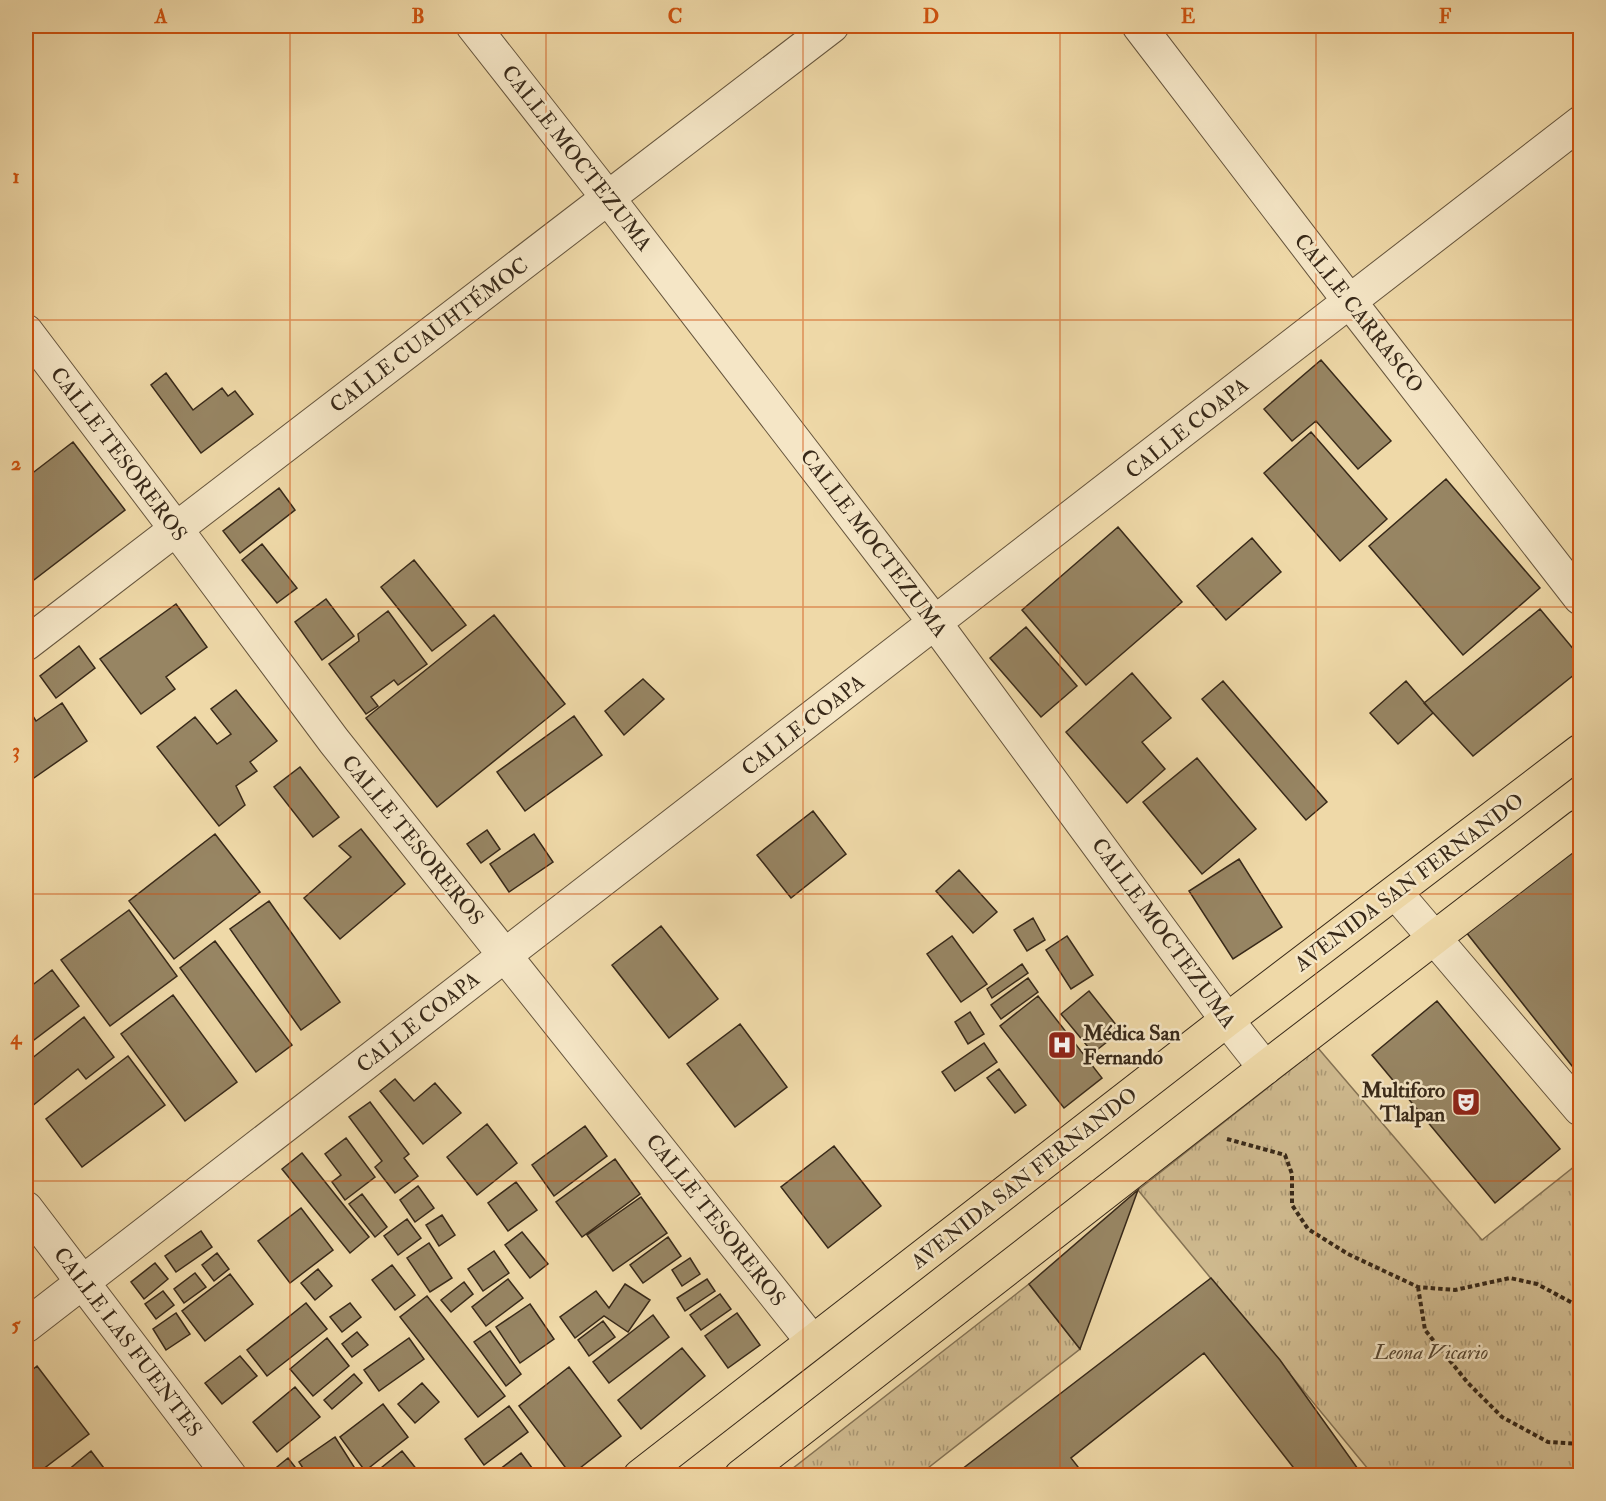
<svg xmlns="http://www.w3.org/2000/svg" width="1606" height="1501" viewBox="0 0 1606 1501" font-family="'IM FELL Double Pica',serif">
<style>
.grass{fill:url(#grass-tufts);stroke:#847254;stroke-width:1.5}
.building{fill:#978563;stroke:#382919;stroke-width:1.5}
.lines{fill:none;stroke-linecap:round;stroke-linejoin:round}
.minor-casing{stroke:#66553d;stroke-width:35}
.major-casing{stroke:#382919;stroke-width:35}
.path{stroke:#382919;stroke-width:4;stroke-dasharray:4.5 3;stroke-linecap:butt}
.minor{stroke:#f5e6c6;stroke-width:33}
.major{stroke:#efd9a8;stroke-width:33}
.grid{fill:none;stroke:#ce520e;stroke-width:1.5;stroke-opacity:0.55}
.labels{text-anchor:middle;stroke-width:5;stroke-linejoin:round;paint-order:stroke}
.street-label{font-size:21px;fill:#382919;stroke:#f5e6c6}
.poi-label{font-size:21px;font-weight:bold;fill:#382919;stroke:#f5e6c6;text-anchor:start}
.park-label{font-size:21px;font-style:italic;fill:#564631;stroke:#f5e6c6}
.neatline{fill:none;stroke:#ce520e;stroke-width:2}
.grid-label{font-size:20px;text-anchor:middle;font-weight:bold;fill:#ce520e}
</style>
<defs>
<pattern id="grass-tufts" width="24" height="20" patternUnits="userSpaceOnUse" patternTransform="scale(1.5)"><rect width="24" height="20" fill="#d0bb90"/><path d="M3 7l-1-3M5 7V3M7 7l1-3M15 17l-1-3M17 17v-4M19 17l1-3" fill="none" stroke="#aa9875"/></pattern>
</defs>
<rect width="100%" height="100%" fill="#efd9a8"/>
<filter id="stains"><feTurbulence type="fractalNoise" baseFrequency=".00333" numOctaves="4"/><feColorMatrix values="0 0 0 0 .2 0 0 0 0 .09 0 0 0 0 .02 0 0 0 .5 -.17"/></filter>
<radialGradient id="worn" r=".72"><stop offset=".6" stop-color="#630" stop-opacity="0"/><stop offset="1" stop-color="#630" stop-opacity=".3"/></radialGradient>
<path class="grass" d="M1318,1048L1482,1240L1580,1162V1475H1373L1138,1190Z
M1029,1284L1080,1349L919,1475L783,1476Z"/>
<path class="building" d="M1321,360L1391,441L1358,469L1316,421L1292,441L1264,409Z
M166,373L193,410L222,388L228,396L235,391L253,414L201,453L151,385Z
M1311,432L1387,519L1340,561L1264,473Z
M73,442L125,510L26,586V478Z
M1446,479L1540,588L1463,655L1369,546Z
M279,488L295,510L240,553L223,531Z
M1118,527L1182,602L1086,685L1022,610Z
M1252,538L1281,572L1226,620L1197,586Z
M262,544L297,588L277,603L242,560Z
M414,560L466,625L432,651L381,587Z
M326,599L354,636L322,660L295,622Z
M176,604L207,647L166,677L175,689L141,714L100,659Z
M1540,609L1580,657V670L1473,756L1424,703Z
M388,611L427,664L398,685L394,680L371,697L378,706L366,714L329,664L359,641L358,634Z
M494,615L565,704L437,807L366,718Z
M1026,627L1077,686L1041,717L990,658Z
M79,646L95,668L56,698L40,676Z
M1132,673L1171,718L1142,742L1165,769L1127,803L1066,732Z
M643,679L664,699L624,735L605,711Z
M1223,681L1327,802L1306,820L1202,699Z
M1406,681L1433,713L1398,744L1370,713Z
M236,690L277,741L250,762L257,771L236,786L245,805L219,826L157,747L195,717L217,744L231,734L211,709Z
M62,703L87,741L31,780L26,772V705L36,721Z
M574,716L602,755L525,811L497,772Z
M1197,758L1256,829L1202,874L1143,802Z
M300,767L339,817L313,837L274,787Z
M813,811L846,854L791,898L757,855Z
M361,829L405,884L340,939L304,898L351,857L339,846Z
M487,830L500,849L481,863L467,844Z
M215,834L260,892L174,959L129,901Z
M534,834L553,862L509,892L490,864Z
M1580,840V1076L1466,932Z
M1239,859L1282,927L1233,959L1189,891Z
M959,870L997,912L973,933L936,891Z
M269,901L340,1002L301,1030L230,929Z
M129,910L177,976L110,1026L61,960Z
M1033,918L1045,940L1027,951L1014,930Z
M661,926L718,999L669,1038L612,965Z
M952,936L987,984L961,1002L927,954Z
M1067,936L1093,975L1071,989L1046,950Z
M215,941L292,1045L256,1072L180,968Z
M1022,964L1028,973L992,998L987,989Z
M52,970L79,1006L26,1046V990Z
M1028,978L1038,992L1001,1019L991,1005Z
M1089,991L1121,1031L1093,1053L1061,1014Z
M173,995L237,1082L185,1121L121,1034Z
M1038,996L1102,1078L1064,1108L1000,1026Z
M1437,1001L1560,1149L1495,1203L1372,1055Z
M970,1012L984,1034L968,1044L955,1022Z
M84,1017L114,1057L86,1079L78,1069L31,1107L26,1100V1063Z
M740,1024L787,1087L735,1127L687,1064Z
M984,1043L997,1062L955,1091L942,1072Z
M128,1056L165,1105L82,1167L46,1119Z
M999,1069L1026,1105L1015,1113L987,1078Z
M395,1079L414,1101L435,1083L461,1113L423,1144L380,1091Z
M370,1102L409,1154L404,1158L418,1176L395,1193L375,1167L382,1161L349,1117Z
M487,1124L517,1163L477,1195L447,1157Z
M585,1126L607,1156L554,1196L532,1165Z
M346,1138L375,1177L345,1200L332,1182L341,1175L325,1154Z
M834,1146L881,1206L828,1248L781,1187Z
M302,1153L369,1237L350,1253L282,1169Z
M615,1159L640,1194L582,1237L556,1202Z
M516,1182L537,1210L508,1231L488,1203Z
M418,1186L434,1208L415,1222L400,1200Z
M1138,1190L1080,1349L1029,1284Z
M362,1194L387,1227L375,1237L349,1204Z
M641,1197L667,1233L613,1271L587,1235Z
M301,1208L333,1250L290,1283L258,1241Z
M442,1215L455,1235L439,1246L426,1225Z
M407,1219L421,1238L398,1255L384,1236Z
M201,1231L212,1247L176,1272L165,1256Z
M522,1232L548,1264L530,1278L505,1245Z
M668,1237L681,1256L643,1283L630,1265Z
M429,1243L452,1278L430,1292L407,1258Z
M494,1251L509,1273L483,1291L468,1269Z
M217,1253L229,1269L214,1281L202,1265Z
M690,1258L700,1274L682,1286L672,1270Z
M155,1263L168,1279L144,1299L131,1282Z
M392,1265L415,1295L395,1310L372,1280Z
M318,1269L332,1286L315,1300L301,1283Z
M195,1273L206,1287L184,1303L174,1289Z
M230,1274L253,1304L205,1341L182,1311Z
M1211,1278L1280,1360L1363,1476H1300L1204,1353L1071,1458L1085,1476H953Z
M508,1279L523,1298L486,1326L472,1307Z
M707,1279L715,1291L685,1311L677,1298Z
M464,1282L473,1294L451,1312L441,1300Z
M625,1284L650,1300L628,1332L604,1316L575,1338L560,1317L596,1291L609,1308Z
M163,1291L174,1305L156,1319L145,1304Z
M720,1294L731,1309L701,1330L690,1315Z
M427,1296L505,1396L478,1417L400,1317Z
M306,1303L327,1329L267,1376L247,1350Z
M350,1303L361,1317L342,1332L330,1317Z
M530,1304L554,1339L520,1363L496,1327Z
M176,1313L190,1334L166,1350L153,1329Z
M737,1313L760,1345L728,1368L705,1336Z
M653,1315L669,1337L609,1383L593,1362Z
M603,1321L615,1337L589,1356L578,1340Z
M490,1331L521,1374L506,1386L474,1342Z
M357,1332L368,1345L352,1357L342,1344Z
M327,1338L349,1366L313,1396L290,1369Z
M409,1338L424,1359L379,1391L364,1370Z
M682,1348L705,1376L641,1429L618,1400Z
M240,1356L257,1376L222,1404L205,1383Z
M37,1366L89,1434L34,1476H26V1375Z
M569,1367L621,1436L571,1475L519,1406Z
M354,1374L362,1383L332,1409L324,1400Z
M422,1383L439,1402L415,1423L398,1404Z
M295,1387L320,1417L277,1452L253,1422Z
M383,1404L408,1437L365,1471L340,1437Z
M509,1406L528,1432L484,1465L465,1439Z
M335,1437L356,1470L347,1476H308L299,1462Z
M91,1451L110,1476H61Z
M402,1451L422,1476H371Z
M521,1453L538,1476H491Z
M288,1458L302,1476H267V1475Z"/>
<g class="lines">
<g class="minor-casing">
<path id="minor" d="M473,26L608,198L935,623L1227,1020L1265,1068
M1139,26L1350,302L1580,598
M26,331L176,529L334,741L812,1341
M26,644L832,26
M1396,893L1580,1109
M26,1208L230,1476
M26,1326L1580,123"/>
</g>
<g class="major-casing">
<path id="major" d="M640,1476L1227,1020L1580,751
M741,1476L1265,1068L1580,826"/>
</g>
<path class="path" d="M1227,1139L1285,1155L1292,1174V1205L1308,1229L1348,1254L1418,1287L1455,1290L1510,1278L1537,1284L1580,1307
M1418,1287L1425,1330L1468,1383L1502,1417L1548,1442L1580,1444"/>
<use href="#minor" class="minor"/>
<use href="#major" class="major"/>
</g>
<path class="grid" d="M290,26V1476M546,26V1476M803,26V1476M1060,26V1476M1316,26V1476M26,320H1580M26,607H1580M26,894H1580M26,1181H1580"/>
<defs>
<g id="hospital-square" transform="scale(1.5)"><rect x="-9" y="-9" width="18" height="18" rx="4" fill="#8f2418" stroke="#f5e6c6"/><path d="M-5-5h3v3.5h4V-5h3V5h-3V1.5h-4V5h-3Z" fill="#fff"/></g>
<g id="theatre-square" transform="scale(1.5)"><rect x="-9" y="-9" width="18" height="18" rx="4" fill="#8f2418" stroke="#f5e6c6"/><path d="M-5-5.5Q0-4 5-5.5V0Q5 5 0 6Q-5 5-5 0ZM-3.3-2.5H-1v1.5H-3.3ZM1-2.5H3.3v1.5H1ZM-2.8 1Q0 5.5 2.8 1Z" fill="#fff"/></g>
</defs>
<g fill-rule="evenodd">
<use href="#hospital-square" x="1062" y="1045"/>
<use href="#theatre-square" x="1466" y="1102"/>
</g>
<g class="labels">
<g class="street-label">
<text transform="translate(577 158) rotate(52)" y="7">CALLE MOCTEZUMA</text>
<text transform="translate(1359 313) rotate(52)" y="7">CALLE CARRASCO</text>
<text transform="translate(429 335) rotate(-37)" y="7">CALLE CUAUHTÉMOC</text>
<text transform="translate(1187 428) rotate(-38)" y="7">CALLE COAPA</text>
<text transform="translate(119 454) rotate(53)" y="7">CALLE TESOREROS</text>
<text transform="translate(874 543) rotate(53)" y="7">CALLE MOCTEZUMA</text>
<text transform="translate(803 725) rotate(-38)" y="7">CALLE COAPA</text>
<text transform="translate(413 840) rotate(51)" y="7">CALLE TESOREROS</text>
<text transform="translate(1409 882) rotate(-37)" y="7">AVENIDA SAN FERNANDO</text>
<text transform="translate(1164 933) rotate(54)" y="7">CALLE MOCTEZUMA</text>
<text transform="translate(418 1022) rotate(-38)" y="7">CALLE COAPA</text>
<text transform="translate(1024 1178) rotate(-38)" y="7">AVENIDA SAN FERNANDO</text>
<text transform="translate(716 1220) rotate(52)" y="7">CALLE TESOREROS</text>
<text transform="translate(128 1342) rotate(53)" y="7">CALLE LAS FUENTES</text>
</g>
<g class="poi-label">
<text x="1083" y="1040">Médica San<tspan x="1083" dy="24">Fernando</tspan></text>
<text x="1445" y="1097" text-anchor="end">Multiforo<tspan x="1445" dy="24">Tlalpan</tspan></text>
</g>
<g class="park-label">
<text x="1431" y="1359">Leona Vicario</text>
</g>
</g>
<rect width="1606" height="1501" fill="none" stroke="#efd9a8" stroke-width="66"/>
<rect x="33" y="33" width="1540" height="1435" class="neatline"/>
<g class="grid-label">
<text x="161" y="23">A</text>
<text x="418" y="23">B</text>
<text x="675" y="23">C</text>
<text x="931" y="23">D</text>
<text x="1188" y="23">E</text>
<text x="1445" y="23">F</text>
<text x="16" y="183">1</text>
<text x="16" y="470">2</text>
<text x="16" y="757">3</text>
<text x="16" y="1044">4</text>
<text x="16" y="1331">5</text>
</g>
<rect width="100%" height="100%" filter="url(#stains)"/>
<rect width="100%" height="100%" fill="url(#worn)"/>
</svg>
